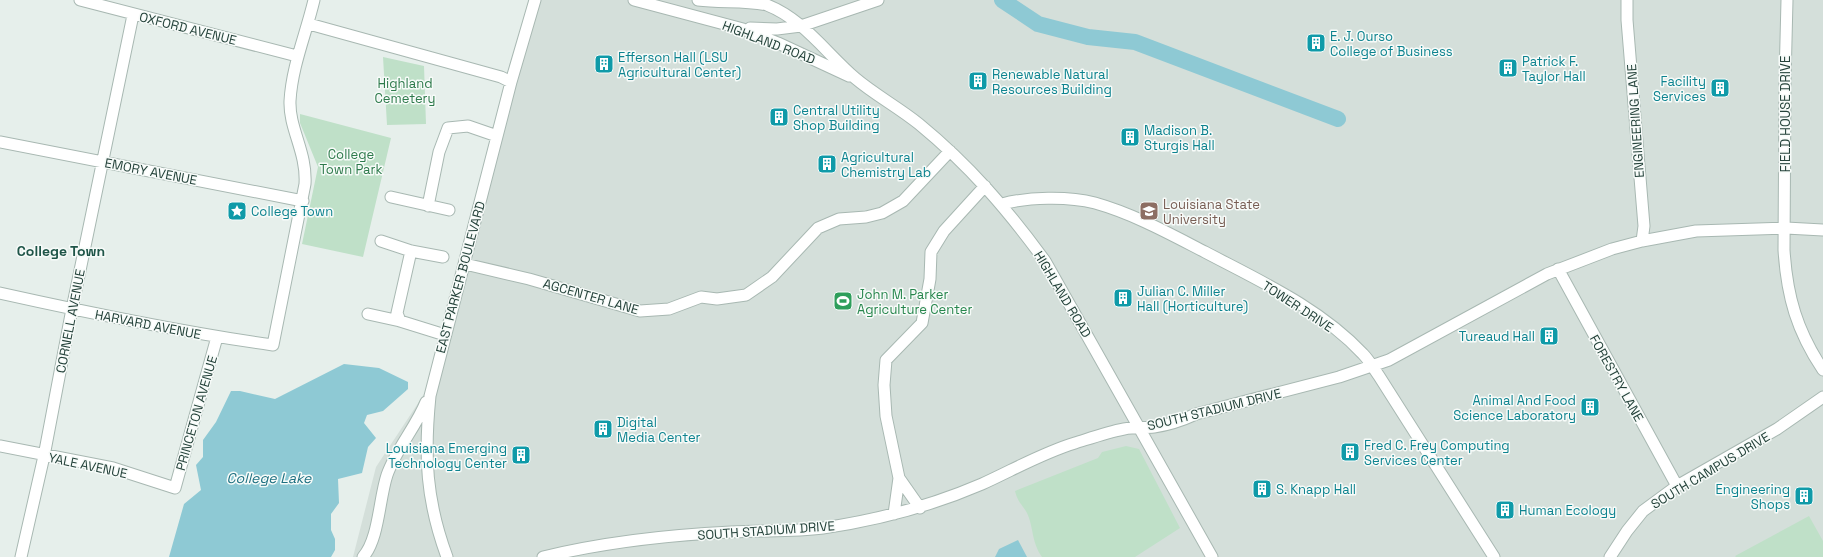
<svg xmlns="http://www.w3.org/2000/svg" width="1823" height="557" viewBox="0 0 1823 557" font-family="'Space Grotesk',sans-serif">
<style>
.built{fill:#d4dfda}
.green{fill:#bfe0c8}
.water{fill:#8ec9d4}
.lines{fill:none;stroke-linecap:round;stroke-linejoin:round}
.river{stroke:#8ec9d4;stroke-width:16}
.minor-casing{stroke:#a8b8b2;stroke-width:13}
.minor{stroke:#fff;stroke-width:11}
.labels{text-anchor:middle;stroke-width:3;stroke-linejoin:round;paint-order:stroke}
.street-label{font-size:13px;fill:#24423a;stroke:#f7fbf9}
.culture-label{font-size:13px;fill:#0d838f;stroke:#f7fbf9;text-anchor:start}
.park-label{font-size:13px;fill:#2d7a4b;stroke:#f7fbf9}
.education-label{font-size:13px;fill:#785e54;stroke:#f7fbf9;text-anchor:start}
.leisure-label{font-size:13px;fill:#27864d;stroke:#f7fbf9;text-anchor:start}
.neighbourhood-label{font-size:14px;font-weight:bold;fill:#1f5548;stroke:#f7fbf9}
.water-label{font-size:14px;font-style:italic;fill:#1c6f80;stroke:#f7fbf9}
</style>
<rect width="100%" height="100%" fill="#e6efeb"/>
<path class="built" d="M529,0H1823V557H353L376,467L430,385Z"/>
<path class="green" d="M383,57L424,66L426,124L387,125Z
M300,114L391,138L363,257L302,244L318,167L300,123Z
M1126,446L1139,449L1180,528L1135,557H1042C1031,541 1034,528 1027,513C1022,504 1018,503 1015,491L1098,458L1102,452Z
M1809,516L1823,541V557H1736L1735,556Z"/>
<path class="water" d="M344,364L379,368L408,382V389L383,411L367,415L364,423L376,438L368,447L362,473L338,479L339,503L331,514V530L335,539V550L331,557H169L184,504L201,490L196,465L203,457V440L216,422L231,391H240L275,399Z
M1018,540L1027,557H995L999,549Z"/>
<g class="lines">
<path class="river" d="M1002,0L1038,24L1088,37L1135,42L1338,119"/>
<g class="minor-casing">
<path id="minor" d="M80,0L297,56
M634,0L743,29L778,43L849,76
M698,0C721,3 745,0 767,5C803,19 826,53 855,78C875,95 898,107 919,124C969,165 1007,209 1045,261L1212,557
M1627,0V20L1644,226L1642,241
M1787,0L1785,81L1784,250C1787,297 1797,331 1823,370
M309,24L501,77L511,82
M750,28L777,29L801,26L878,0
M0,142L303,201
M391,197L449,210
M1002,204C1028,197 1068,196 1095,203C1134,214 1170,234 1205,252C1260,281 1320,308 1363,354C1369,360 1374,369 1379,376L1494,557
M428,206L439,152L448,128L468,126L497,136
M381,241L411,251L443,257
M465,264L529,279L640,311L669,309L701,297L717,299L746,295L772,277L818,228L839,219L866,217L882,213L903,201L950,151
M1558,269L1677,486
M0,293C90,313 181,332 273,345L305,184C307,152 289,129 290,101C292,66 306,34 314,0
M368,314L400,321L445,335
M400,321L397,313L411,251
M0,446L113,468L175,488L217,337
M920,508L899,478L886,416L884,385L886,360L922,323L930,279L931,252L944,231L985,186
M894,514L899,478
M21,557L44,456L72,309L133,15
M363,557C379,539 379,499 387,475C396,449 416,427 426,402
M447,557C426,500 424,456 430,396L511,82L535,0
M543,557C605,542 668,535 731,532C762,530 792,532 823,528C878,520 931,506 982,484C1013,470 1042,453 1075,443C1091,438 1108,432 1124,429C1134,427 1144,428 1154,427C1168,425 1183,420 1196,414L1339,377L1389,360L1547,274L1612,249L1642,241L1696,231L1786,228L1823,230
M1610,557L1627,531L1643,511L1677,486L1777,429L1823,397"/>
</g>
<use href="#minor" class="minor"/>
</g>
<defs>
<g id="building-square" transform="scale(1)"><rect x="-9" y="-9" width="18" height="18" rx="4" fill="#0f9aa8" stroke="#f7fbf9"/><path d="M-4-6H4V6H1V3H-1V6H-4ZM-2.5-4.3h1.7v1.8h-1.7ZM.8-4.3h1.7v1.8H.8ZM-2.5-1h1.7V.8h-1.7ZM.8-1h1.7V.8H.8Z" fill="#fff"/></g>
<g id="sight-square" transform="scale(1)"><rect x="-9" y="-9" width="18" height="18" rx="4" fill="#0f9aa8" stroke="#f7fbf9"/><path d="M0-6L1.8-2.2L6-1.7L2.9 1.2L3.7 5.4L0 3.3L-3.7 5.4L-2.9 1.2L-6-1.7L-1.8-2.2Z" fill="#fff"/></g>
<g id="university-square" transform="scale(1)"><rect x="-9" y="-9" width="18" height="18" rx="4" fill="#8d6e63" stroke="#f7fbf9"/><path d="M0-5L7-2L0 1L-7-2ZM-4 1L0 2.5L4 1V4Q0 6-4 4Z" fill="#fff"/></g>
<g id="stadium-square" transform="scale(1)"><rect x="-9" y="-9" width="18" height="18" rx="4" fill="#2e9e5b" stroke="#f7fbf9"/><path d="M0-5a6.5 5 0 1 0 0 10a6.5 5 0 1 0 0-10ZM-3.5-1.8h7v3.6h-7Z" fill="#fff"/></g>
</defs>
<g fill-rule="evenodd">
<use href="#building-square" x="1316" y="43"/>
<use href="#building-square" x="604" y="64"/>
<use href="#building-square" x="1508" y="68"/>
<use href="#building-square" x="978" y="81"/>
<use href="#building-square" x="1720" y="88"/>
<use href="#building-square" x="779" y="117"/>
<use href="#building-square" x="1130" y="137"/>
<use href="#building-square" x="827" y="164"/>
<use href="#sight-square" x="237" y="211"/>
<use href="#university-square" x="1149" y="211"/>
<use href="#building-square" x="1123" y="298"/>
<use href="#stadium-square" x="843" y="301"/>
<use href="#building-square" x="1549" y="336"/>
<use href="#building-square" x="1590" y="407"/>
<use href="#building-square" x="603" y="429"/>
<use href="#building-square" x="1350" y="452"/>
<use href="#building-square" x="521" y="455"/>
<use href="#building-square" x="1262" y="489"/>
<use href="#building-square" x="1804" y="496"/>
<use href="#building-square" x="1505" y="510"/>
</g>
<g class="labels">
<g class="street-label">
<text transform="translate(188 28) rotate(14)" y="5">OXFORD AVENUE</text>
<text transform="translate(769 42) rotate(21)" y="5">HIGHLAND ROAD</text>
<text transform="translate(1785 114) rotate(-90)" y="5">FIELD HOUSE DRIVE</text>
<text transform="translate(1635 121) rotate(-94)" y="5">ENGINEERING LANE</text>
<text transform="translate(151 171) rotate(11)" y="5">EMORY AVENUE</text>
<text transform="translate(460 277) rotate(-75)" y="5">EAST PARKER BOULEVARD</text>
<text transform="translate(1063 294) rotate(59)" y="5">HIGHLAND ROAD</text>
<text transform="translate(591 296) rotate(16)" y="5">AGCENTER LANE</text>
<text transform="translate(1298 306) rotate(33)" y="5">TOWER DRIVE</text>
<text transform="translate(70 321) rotate(-79)" y="5">CORNELL AVENUE</text>
<text transform="translate(148 324) rotate(11)" y="5">HARVARD AVENUE</text>
<text transform="translate(1617 378) rotate(61)" y="5">FORESTRY LANE</text>
<text transform="translate(1214 409) rotate(-14)" y="5">SOUTH STADIUM DRIVE</text>
<text transform="translate(196 413) rotate(-74)" y="5">PRINCETON AVENUE</text>
<text transform="translate(88 465) rotate(12)" y="5">YALE AVENUE</text>
<text transform="translate(1710 470) rotate(-31)" y="5">SOUTH CAMPUS DRIVE</text>
<text transform="translate(766 530) rotate(-4)" y="5">SOUTH STADIUM DRIVE</text>
</g>
<g class="culture-label">
<text x="1330" y="41">E. J. Ourso<tspan x="1330" dy="15">College of Business</tspan></text>
<text x="618" y="62">Efferson Hall (LSU<tspan x="618" dy="15">Agricultural Center)</tspan></text>
<text x="1522" y="66">Patrick F.<tspan x="1522" dy="15">Taylor Hall</tspan></text>
<text x="992" y="79">Renewable Natural<tspan x="992" dy="15">Resources Building</tspan></text>
<text x="1706" y="86" text-anchor="end">Facility<tspan x="1706" dy="15">Services</tspan></text>
<text x="793" y="115">Central Utility<tspan x="793" dy="15">Shop Building</tspan></text>
<text x="1144" y="135">Madison B.<tspan x="1144" dy="15">Sturgis Hall</tspan></text>
<text x="841" y="162">Agricultural<tspan x="841" dy="15">Chemistry Lab</tspan></text>
<text x="251" y="216">College Town</text>
<text x="1137" y="296">Julian C. Miller<tspan x="1137" dy="15">Hall (Horticulture)</tspan></text>
<text x="1535" y="341" text-anchor="end">Tureaud Hall</text>
<text x="1576" y="405" text-anchor="end">Animal And Food<tspan x="1576" dy="15">Science Laboratory</tspan></text>
<text x="617" y="427">Digital<tspan x="617" dy="15">Media Center</tspan></text>
<text x="1364" y="450">Fred C. Frey Computing<tspan x="1364" dy="15">Services Center</tspan></text>
<text x="507" y="453" text-anchor="end">Louisiana Emerging<tspan x="507" dy="15">Technology Center</tspan></text>
<text x="1276" y="494">S. Knapp Hall</text>
<text x="1790" y="494" text-anchor="end">Engineering<tspan x="1790" dy="15">Shops</tspan></text>
<text x="1519" y="515">Human Ecology</text>
</g>
<g class="park-label">
<text x="405" y="88">Highland<tspan x="405" dy="15">Cemetery</tspan></text>
<text x="351" y="159">College<tspan x="351" dy="15">Town Park</tspan></text>
</g>
<g class="education-label">
<text x="1163" y="209">Louisiana State<tspan x="1163" dy="15">University</tspan></text>
</g>
<g class="leisure-label">
<text x="857" y="299">John M. Parker<tspan x="857" dy="15">Agriculture Center</tspan></text>
</g>
<g class="neighbourhood-label">
<text x="61" y="256">College Town</text>
</g>
<g class="water-label">
<text x="269" y="483">College Lake</text>
</g>
</g>
</svg>
